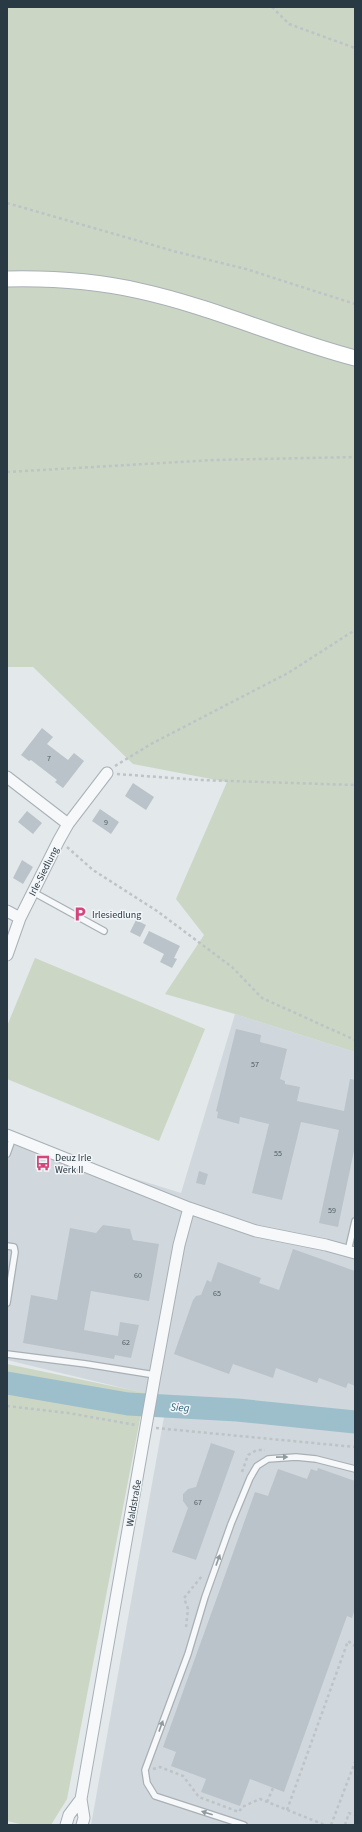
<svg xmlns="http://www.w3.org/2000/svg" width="362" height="1832" viewBox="0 0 362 1832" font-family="'Source Sans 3',sans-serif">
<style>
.built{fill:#d1d8dd}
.green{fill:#ccd6c4}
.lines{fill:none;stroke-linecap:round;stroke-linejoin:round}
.river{stroke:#9dbfcc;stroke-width:23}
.building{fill:#bac3c9}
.lane-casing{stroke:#a8b0b6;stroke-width:8}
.street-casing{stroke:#a8b0b6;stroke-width:13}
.secondary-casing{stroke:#a8b0b6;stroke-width:17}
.path{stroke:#bdc3c6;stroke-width:2.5;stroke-dasharray:3 3;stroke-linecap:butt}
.lane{stroke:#f6f8f9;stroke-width:5.5}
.street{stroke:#f6f8f9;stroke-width:11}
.secondary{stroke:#fff;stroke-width:15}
.oneway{fill:#90999e}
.labels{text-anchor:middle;stroke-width:3;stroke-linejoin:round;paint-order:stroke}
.number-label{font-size:8px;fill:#4e5c65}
.street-label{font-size:10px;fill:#2a3a44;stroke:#f3f6f8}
.poi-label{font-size:10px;fill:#2a3a44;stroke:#f3f6f8;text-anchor:start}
.water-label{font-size:11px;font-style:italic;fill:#32637a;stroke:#f3f6f8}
</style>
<rect width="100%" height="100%" fill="#e3e8eb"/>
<path class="built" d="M235,1014L355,1052V1825H91L167,1400L152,1395L7,1360V1139L181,1193Z"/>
<path class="green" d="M7,7H355V1052L235,1014L165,994L204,935L176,899L227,782L133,764L33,667H7Z
M35,958L205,1029L159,1141L7,1079V1026Z
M7,1364L145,1393L67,1799L51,1825L20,1824L7,1821Z"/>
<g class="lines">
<path class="river" d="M7,1383L128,1404L237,1410L355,1422"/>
</g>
<path class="building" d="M42,728L53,737L47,744L68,760L74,753L84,761L63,788L55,782L57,780L31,760L29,761L21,755Z
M133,783L154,797L146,810L125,796Z
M100,809L119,822L111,834L92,821Z
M27,811L42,823L33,834L18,822Z
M22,860L33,867L23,884L13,878Z
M136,920L146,925L140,937L130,932Z
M149,931L180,946L174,958L177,959L172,968L160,962L164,954L143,943Z
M236,1029L261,1035L260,1042L287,1049L280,1079L285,1081V1084L300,1087L297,1101L344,1111L350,1079L355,1080V1146L338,1227L319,1223L339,1130L301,1122L282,1200L252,1193L269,1124L240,1117L239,1124L217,1118L218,1112L216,1111Z
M199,1171L208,1174L205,1185L196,1183Z
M103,1225L130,1229L133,1240L159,1244L149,1301L91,1291L84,1330L118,1336L120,1322L139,1325L131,1358L115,1355L114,1359L23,1343L31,1295L57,1300L70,1228L96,1233Z
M293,1249L355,1271V1386L348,1383L346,1388L319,1378L317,1383L276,1368L273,1378L233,1364L229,1374L174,1354L193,1300L196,1296L201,1295L207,1280L211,1282L218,1262L261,1278L259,1283L279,1290Z
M211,1443L235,1451L196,1560L172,1552L188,1508L183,1501V1494L188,1489L196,1487Z
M318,1468L355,1481V1609L352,1618L347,1616L284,1792L250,1779L240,1806L201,1792L206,1779L171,1766L176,1752L163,1747L255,1492L268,1496L278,1469L307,1479L311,1469L317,1471Z"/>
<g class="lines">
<g class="lane-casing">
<path id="lane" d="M33,892L104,931
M7,1154L13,1137
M7,1246L14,1247L15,1252L7,1303
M348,1251L355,1221
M7,1354L86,1364L155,1375
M244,1825L155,1796L147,1783L145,1770L188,1654L205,1597L231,1524L250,1478L257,1466L268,1459L296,1457L316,1459L355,1469"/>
</g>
<g class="street-casing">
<path id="street" d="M7,777L68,824
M7,911L20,918
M7,955L20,918L59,840L68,824L107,773
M7,1135L189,1208L179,1245L155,1375L81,1799L84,1818L82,1825
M189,1208L256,1231L326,1245L355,1253
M66,1825L69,1815L81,1799"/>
</g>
<g class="secondary-casing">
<path id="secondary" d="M7,279C52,278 96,281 140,291C213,307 282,339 355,358"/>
</g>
<path class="path" d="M272,7L289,24L355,48
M7,203L177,252L246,269L355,304
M7,472L214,460L355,457
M115,766L151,744L288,673L355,630
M117,774L200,780L355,785
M67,847L93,870L157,911L232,967L262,998L355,1040
M7,1406L68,1413L136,1425
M156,1428L355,1447
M242,1472L248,1455L257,1450H265
M186,1627L188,1609L184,1598L202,1576
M153,1769L160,1767L183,1776L199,1797L239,1812L242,1807L260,1799L325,1825
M267,1802L273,1788
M287,1810L348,1641L355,1646
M331,1825L355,1762
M345,1825L349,1813L355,1815"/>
<use href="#lane" class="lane"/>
<use href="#street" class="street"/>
<use href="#secondary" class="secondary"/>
</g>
<defs><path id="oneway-solid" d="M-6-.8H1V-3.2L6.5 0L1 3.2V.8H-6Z"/></defs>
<g class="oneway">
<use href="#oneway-solid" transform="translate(282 1457) rotate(-1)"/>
<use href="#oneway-solid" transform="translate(218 1560) rotate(-70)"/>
<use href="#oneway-solid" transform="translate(161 1726) rotate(-70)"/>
<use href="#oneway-solid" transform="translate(207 1813) rotate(-162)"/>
</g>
<defs>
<g id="parking-bare" transform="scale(1.2)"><path d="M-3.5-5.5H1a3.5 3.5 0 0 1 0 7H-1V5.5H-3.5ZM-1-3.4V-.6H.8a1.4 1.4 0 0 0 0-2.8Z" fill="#d3457c" stroke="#f3f6f8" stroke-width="2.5" paint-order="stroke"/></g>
<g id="bus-bare" transform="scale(1.2)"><path d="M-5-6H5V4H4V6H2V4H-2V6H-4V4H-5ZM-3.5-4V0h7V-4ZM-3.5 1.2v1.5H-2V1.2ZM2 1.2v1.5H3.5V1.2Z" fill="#d3457c" stroke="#f3f6f8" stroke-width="2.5" paint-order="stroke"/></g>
</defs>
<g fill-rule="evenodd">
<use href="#parking-bare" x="80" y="914"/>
<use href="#bus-bare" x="43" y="1163"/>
</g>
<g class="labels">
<g class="number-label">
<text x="49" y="761">7</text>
<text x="106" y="825">9</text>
<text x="255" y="1067">57</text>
<text x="278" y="1156">55</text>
<text x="332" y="1213">59</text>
<text x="138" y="1278">60</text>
<text x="217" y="1296">65</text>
<text x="126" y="1345">62</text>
<text x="198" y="1505">67</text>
</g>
<g class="street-label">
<text transform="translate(43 871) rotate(-63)" y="4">Irle-Siedlung</text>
<text transform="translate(133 1503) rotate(-80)" y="4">Waldstraße</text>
</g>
<g class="poi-label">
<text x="92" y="918">Irlesiedlung</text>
<text x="55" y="1161">Deuz Irle<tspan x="55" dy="12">Werk II</tspan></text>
</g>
<g class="water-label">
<text transform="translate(180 1407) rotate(3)" y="4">Sieg</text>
</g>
</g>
<rect width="362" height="1832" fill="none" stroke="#2a3a44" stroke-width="16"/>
</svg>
